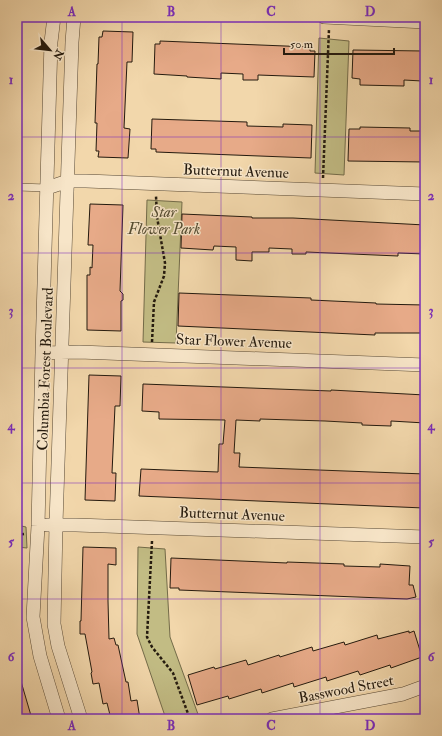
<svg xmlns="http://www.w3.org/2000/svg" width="442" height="736" viewBox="0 0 442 736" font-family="'IM FELL Double Pica',serif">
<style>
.green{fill:#c2bc84;stroke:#736b49}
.building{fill:#e7aa88;stroke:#241a0e}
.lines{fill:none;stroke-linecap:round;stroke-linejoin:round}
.lane-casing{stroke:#584935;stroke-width:8}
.street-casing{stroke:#584935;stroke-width:14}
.path{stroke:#241a0e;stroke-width:2.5;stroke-dasharray:3 2;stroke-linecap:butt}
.lane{stroke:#f7e5c8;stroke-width:7}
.street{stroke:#f7e5c8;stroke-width:13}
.grid{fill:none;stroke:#7b2cbf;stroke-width:1;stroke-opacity:0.55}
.labels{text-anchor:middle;stroke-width:3;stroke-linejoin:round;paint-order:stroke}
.street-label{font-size:15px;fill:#241a0e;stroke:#f7e5c8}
.park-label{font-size:15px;font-style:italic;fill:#534b31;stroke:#f7e5c8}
.neatline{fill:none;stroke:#7b2cbf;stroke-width:1.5}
.grid-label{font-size:13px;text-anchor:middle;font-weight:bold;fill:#7b2cbf}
</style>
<rect width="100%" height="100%" fill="#f2d7ab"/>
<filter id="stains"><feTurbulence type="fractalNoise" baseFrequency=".005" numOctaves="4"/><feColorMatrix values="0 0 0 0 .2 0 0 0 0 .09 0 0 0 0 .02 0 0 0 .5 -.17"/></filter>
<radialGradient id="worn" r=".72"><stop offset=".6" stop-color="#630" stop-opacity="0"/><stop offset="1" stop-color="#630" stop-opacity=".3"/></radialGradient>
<path class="green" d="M319,38L349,41L344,175L315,173Z
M147,200L182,202L176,343L143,342Z
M17,525L26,527L27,548L17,547Z
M138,547L165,549L170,637L199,717L187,719H166L137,634Z"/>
<path class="building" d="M103,31L133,32L132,62H127L124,128L130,129L128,158L98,157L99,151H96L97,123H95L97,64H98L99,37H102Z
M160,41L310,47V51H315L314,77L258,75V80H243V74L221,73V79L187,77V76L154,74L155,44H160Z
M353,50L423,51L422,81L404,80V86L360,85V79L352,78Z
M152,119L247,122V126L283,127V124L312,125L311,158L156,152V149H151Z
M360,127L410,128V131H425V162L348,161L349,129H360Z
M90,204L123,205L120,291L123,294V300L121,301V331L87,330V275H90V267L92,268L93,245H88Z
M182,214L252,217V218H293L425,225V254L398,253V256L306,252V254H292V249L269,248V252H252V261L236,260V247L214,246L213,250L181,248Z
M179,293L311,298V300L376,303V304L425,305V333H375V335L178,326Z
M89,375L121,376L120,406H115L112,473H116L115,501L85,500Z
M143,384L331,391V390L425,395V423L391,421V426L362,425V423L325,421L260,419V421L236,420L234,453H240L239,467L425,474L424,508L139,496L141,469L218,472L219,444H223L225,420L159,419V412L142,411Z
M83,547L116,548V565L108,564V601L109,639L114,638L116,645H118L126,682H128L131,701L137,700L140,719H111L107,703L103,704L99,683L93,684L91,673L92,672L85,634H80V621H81Z
M171,558L287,563V562L344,564V566L380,567V564L410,566L409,585H413L416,597L407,599L179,590V588H170Z
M409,631V633L414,631L422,657L391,668L390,665L360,675L358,671L327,681L326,677L294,687L293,683L262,693L261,689L229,699L228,696L197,705L188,675L214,667L215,669L246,660L248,665L279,655L280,657L312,647L313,651L344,642L345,645L377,635L378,639Z
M20,678L32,719H17V679Z"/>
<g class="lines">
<g class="lane-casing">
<path id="lane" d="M17,187L47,188"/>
</g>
<g class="street-casing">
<path id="street" d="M54,17L51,42L42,353L38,526L33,617L40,656L59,719
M74,17L72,42L56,524L54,624L58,646L81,719
M324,17L425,22
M47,188L68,181H86L425,194
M42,353L79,352L425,365
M47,525H76L425,537
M272,719L403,694L425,686"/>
</g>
<path class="path" d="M323,178L329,29
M152,342L154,302L164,276L165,263L157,217L156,196
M17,535L24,534
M152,541L147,637L152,647L173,673L190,719"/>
<use href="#lane" class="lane"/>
<use href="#street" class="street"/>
</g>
<path class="grid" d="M122,17V719M221,17V719M320,17V719M17,137H425M17,253H425M17,368H425M17,483H425M17,599H425"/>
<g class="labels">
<g class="street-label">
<text transform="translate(236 171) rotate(2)" y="5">Butternut Avenue</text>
<text transform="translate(234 341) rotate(2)" y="5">Star Flower Avenue</text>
<text transform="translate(45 369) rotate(-88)" y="5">Columbia Forest Boulevard</text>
<text transform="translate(232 514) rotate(2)" y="5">Butternut Avenue</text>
<text transform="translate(346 689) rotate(-11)" y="5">Basswood Street</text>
</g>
<g class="park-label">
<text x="164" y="217">Star<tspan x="164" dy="17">Flower Park</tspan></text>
</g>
</g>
<rect width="442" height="736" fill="none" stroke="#f2d7ab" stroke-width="44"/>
<g transform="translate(50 50) rotate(118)" stroke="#f7e5c8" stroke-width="3" paint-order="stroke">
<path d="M0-3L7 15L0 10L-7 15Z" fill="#241a0e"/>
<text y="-6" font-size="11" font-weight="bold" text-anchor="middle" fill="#241a0e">N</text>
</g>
<path d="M284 48v6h110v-6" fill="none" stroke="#241a0e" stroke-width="2"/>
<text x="290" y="48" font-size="12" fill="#241a0e" stroke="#f7e5c8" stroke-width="3" paint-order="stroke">50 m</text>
<rect x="22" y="22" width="398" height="692" class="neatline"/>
<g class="grid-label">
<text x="72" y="16">A</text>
<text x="171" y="16">B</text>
<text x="271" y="16">C</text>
<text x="370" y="16">D</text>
<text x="11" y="84">1</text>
<text x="431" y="84">1</text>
<text x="11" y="200">2</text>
<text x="431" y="200">2</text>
<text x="11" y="315">3</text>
<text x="431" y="315">3</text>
<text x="11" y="430">4</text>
<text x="431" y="430">4</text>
<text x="11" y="546">5</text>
<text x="431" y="546">5</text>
<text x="11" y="661">6</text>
<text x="431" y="661">6</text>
<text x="72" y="730">A</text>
<text x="171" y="730">B</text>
<text x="271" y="730">C</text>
<text x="370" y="730">D</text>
</g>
<rect width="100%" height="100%" filter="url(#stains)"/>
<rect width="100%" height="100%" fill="url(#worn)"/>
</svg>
